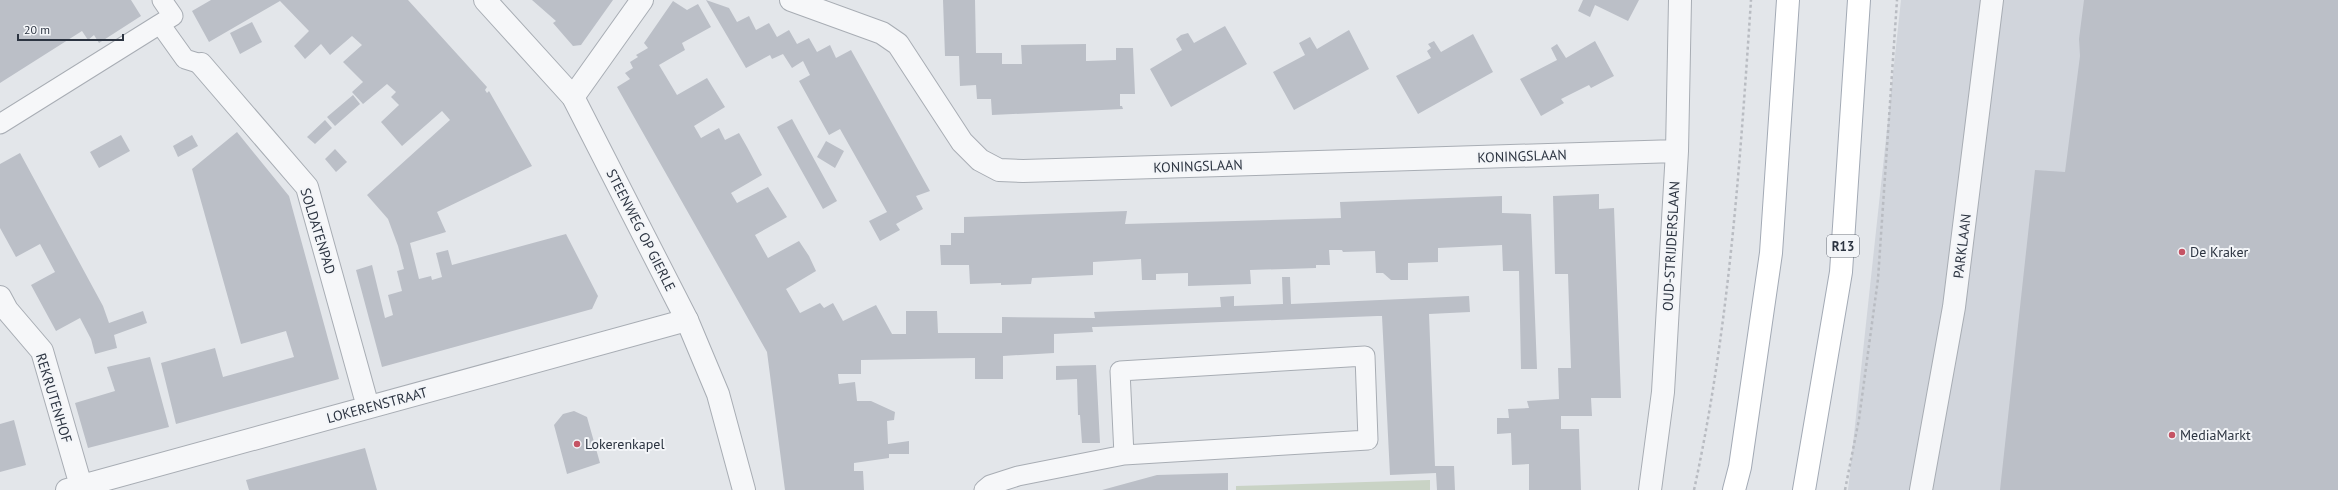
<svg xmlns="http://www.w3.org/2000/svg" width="2338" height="490" viewBox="0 0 2338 490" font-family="'PT Sans',sans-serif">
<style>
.built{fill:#d1d5dc}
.green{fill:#c9d3c5}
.building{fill:#bbbfc7}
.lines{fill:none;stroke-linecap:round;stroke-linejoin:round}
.service-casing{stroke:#a8adb4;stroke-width:21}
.minor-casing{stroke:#a8adb4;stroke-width:24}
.tertiary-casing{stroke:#a8adb4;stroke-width:24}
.primary-casing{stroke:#a3aab5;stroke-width:24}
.path{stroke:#b9bcc2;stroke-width:2.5;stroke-dasharray:3 3;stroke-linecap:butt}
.service{stroke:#f6f7f9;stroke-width:19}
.minor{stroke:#f6f7f9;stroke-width:22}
.tertiary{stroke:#f6f7f9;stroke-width:22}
.primary{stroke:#fff;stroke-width:22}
.poi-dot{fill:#c55364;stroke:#f3f5f8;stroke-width:1.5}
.labels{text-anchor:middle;stroke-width:4;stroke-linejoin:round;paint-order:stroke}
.shield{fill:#f3f5f8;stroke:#686e78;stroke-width:1}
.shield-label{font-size:13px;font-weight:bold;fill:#2c3441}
.street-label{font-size:14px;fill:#2c3441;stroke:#f3f5f8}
.poi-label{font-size:14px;fill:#2c3441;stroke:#f3f5f8;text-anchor:start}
</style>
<rect width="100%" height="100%" fill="#e3e6ea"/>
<path class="built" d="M1901,0H2338V490H1848Z"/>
<path class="green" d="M1430,480V490H1236V486Z"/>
<path class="building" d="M0,0H131L141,16L99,43L94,35L88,40L82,31L0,83Z
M211,0H408L487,87L485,90L487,93L489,91L532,166L437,212L446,232L410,243L419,279L431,276L432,280L442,277L436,253L448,250L452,265L566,234L598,296L592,309L382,367L356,270L372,265L385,318L393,315L388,295L402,291L397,271L404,269L398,246L388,219L367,195L450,120L442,111L402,146L381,122L399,105L391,97L396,92L387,84L363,104L352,92L363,82L343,62L362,45L352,36L330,55L321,44L305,59L294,46L309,31L280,1L209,42L192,11Z
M532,0H613L581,45L573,46L553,23L556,21Z
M706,0L729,8L737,22L749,16L756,30L769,23L777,37L789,30L797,44L809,38L817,52L830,45L836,58L851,50L930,191L916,196L923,209L896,224L900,230L880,241L869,221L887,212L840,129L829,135L799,81L810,75L803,61L792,68L783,54L772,59L770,55L746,68Z
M943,0H975L976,53H1002V64H1022L1021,45L1086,44V61L1116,60V48H1133L1135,94H1120V106H1122L1123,109L992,115L991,99H977L976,85L960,86L959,56H945Z
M1583,0H1639L1628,21L1595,5L1590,17L1578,11Z
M2084,0H2338V490H2000L2035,170L2065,172L2080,56L2079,39Z
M673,1L687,10L698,4L711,27L682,43L685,50L659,65L677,95L707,78L725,107L694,126L701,138L719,128L725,140L739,133L747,147L762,175L731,193L737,203L768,187L787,217L755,235L768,258L799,241L809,256L816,271L786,289L800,313L820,303L824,308L833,303L843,321L876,305L892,334H906V311H937L938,333H1002V317L1095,318L1094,312L1221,307L1220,297L1234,296V306L1283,304L1282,277H1290L1291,304L1469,296L1470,312L1429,314L1435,466H1454L1455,490H1437L1436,473L1390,475L1382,316H1377L1095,327H1092L1093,332L1054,334V353L1003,356V379H975V358L861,360V374H838L839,384L855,382L857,401H871L895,412L894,420L887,421L888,444L909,441V454H889V458L854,463V471H863L864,490H785L767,352L617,87L630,79L625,73L633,68L630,62L638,57L636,55L648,48L644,43Z
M252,22L262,42L240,54L230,33Z
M1225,26L1247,64L1171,107L1150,69L1182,50L1176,39L1181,35L1188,33L1194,43Z
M1349,30L1369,69L1294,110L1273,72L1305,55L1299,43L1310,37L1317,49Z
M1473,34L1493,72L1418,114L1396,76L1431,58L1427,51L1431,48L1428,44L1434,41L1441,52Z
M1595,41L1614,76L1591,88L1589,85L1561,99L1564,103L1541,116L1520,79L1557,60L1551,48L1557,44L1566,58Z
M353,95L360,104L335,126L327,117Z
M792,119L837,201L823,209L777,127Z
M325,120L332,128L315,144L307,137Z
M237,132L289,196L339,379L176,424L161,363L215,348L223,377L294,357L286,331L241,344L192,169Z
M121,135L130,151L99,168L90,152Z
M192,135L198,146L178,157L173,146Z
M826,141L844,151L835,168L817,157Z
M335,149L347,162L336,172L325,159Z
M20,153L103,306L109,323L143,311L147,323L114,335L117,348L95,354L91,339L80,318L56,331L31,285L55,272L40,244L16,257L0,228V164Z
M1599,194V209L1614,208L1621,398H1591L1592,416H1561V429H1579L1581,490H1529V464L1512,465L1511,433L1497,434V418H1509L1508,409L1529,408L1527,401L1559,399L1558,368H1571L1568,274H1555L1553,196Z
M1502,196V213L1531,214L1537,369H1521L1519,271H1503L1502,245L1438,248V262L1408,263V280H1391L1383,273H1376L1375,251L1343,252L1342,250H1329L1330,265H1316V268L1250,270L1251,284L1188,286V273L1156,274V280H1142L1141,259L1093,262V275L1032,278L1031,284L1001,285V283L970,284L969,265H941L940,245H951V233H964V217L1127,211L1125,224L1341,218L1340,202Z
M150,357L169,427L88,448L75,403L115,391L107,367Z
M1096,365L1100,443H1082L1080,415H1078L1077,379L1056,380V366Z
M574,411L587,417L600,463L567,474L554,425L563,414Z
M14,420L26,465L0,472V424Z
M365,448L377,490H249L246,480Z
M1228,473V490H1102L1157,475Z"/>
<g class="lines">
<g class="service-casing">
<path id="service" d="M162,0L173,16L160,24L185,59L201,64
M0,124L160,24
M984,490L990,485L1018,476L1124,455L1368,440L1365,356L1120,371L1124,455"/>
</g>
<g class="minor-casing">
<path id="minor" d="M791,0L882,33L898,44L962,142L980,160L999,170L1023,171L1677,151
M201,64L307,187L368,407
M573,97L642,0
M0,297L7,310L42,351L81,486
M67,490L687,320
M1650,490L1663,392L1677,151L1680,0
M1921,490L1954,307L1992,0"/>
</g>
<g class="tertiary-casing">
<path id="tertiary" d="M485,0L573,97L687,320L718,394L744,490"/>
</g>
<g class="primary-casing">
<path id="primary" d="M1734,490L1740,467L1771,253L1788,0
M1804,490L1841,272L1859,0"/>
</g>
<path class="path" d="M1694,490C1729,329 1740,164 1751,0
M1845,490L1859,419L1878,279L1897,0"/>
<use href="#service" class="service"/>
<use href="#minor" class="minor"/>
<use href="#tertiary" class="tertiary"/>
<use href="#primary" class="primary"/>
</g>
<g class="poi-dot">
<circle cx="2182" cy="252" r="4"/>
<circle cx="2172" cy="435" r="4"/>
<circle cx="577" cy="444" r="4"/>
</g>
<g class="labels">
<rect class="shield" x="1827" y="235" width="32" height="22" rx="3"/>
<g class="shield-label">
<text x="1843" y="251">R13</text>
</g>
<g class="street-label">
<text transform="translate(1522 156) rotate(-2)" y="5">KONINGSLAAN</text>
<text transform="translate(1198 166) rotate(-2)" y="5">KONINGSLAAN</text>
<text transform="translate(641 230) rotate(63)" y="5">STEENWEG OP GIERLE</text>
<text transform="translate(318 231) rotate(73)" y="5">SOLDATENPAD</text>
<text transform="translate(1671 246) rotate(-87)" y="5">OUD-STRIJDERSLAAN</text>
<text transform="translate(1962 246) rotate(-83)" y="5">PARKLAAN</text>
<text transform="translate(54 398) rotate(73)" y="5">REKRUTENHOF</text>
<text transform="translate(377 405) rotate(-15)" y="5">LOKERENSTRAAT</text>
</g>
<g class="poi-label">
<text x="2190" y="257">De Kraker</text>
<text x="2180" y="440">MediaMarkt</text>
<text x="585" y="449">Lokerenkapel</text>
</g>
</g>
<path d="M18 34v6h105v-6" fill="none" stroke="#2c3441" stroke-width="2"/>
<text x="24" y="34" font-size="12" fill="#2c3441" stroke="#f3f5f8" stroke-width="3" paint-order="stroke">20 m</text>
</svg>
